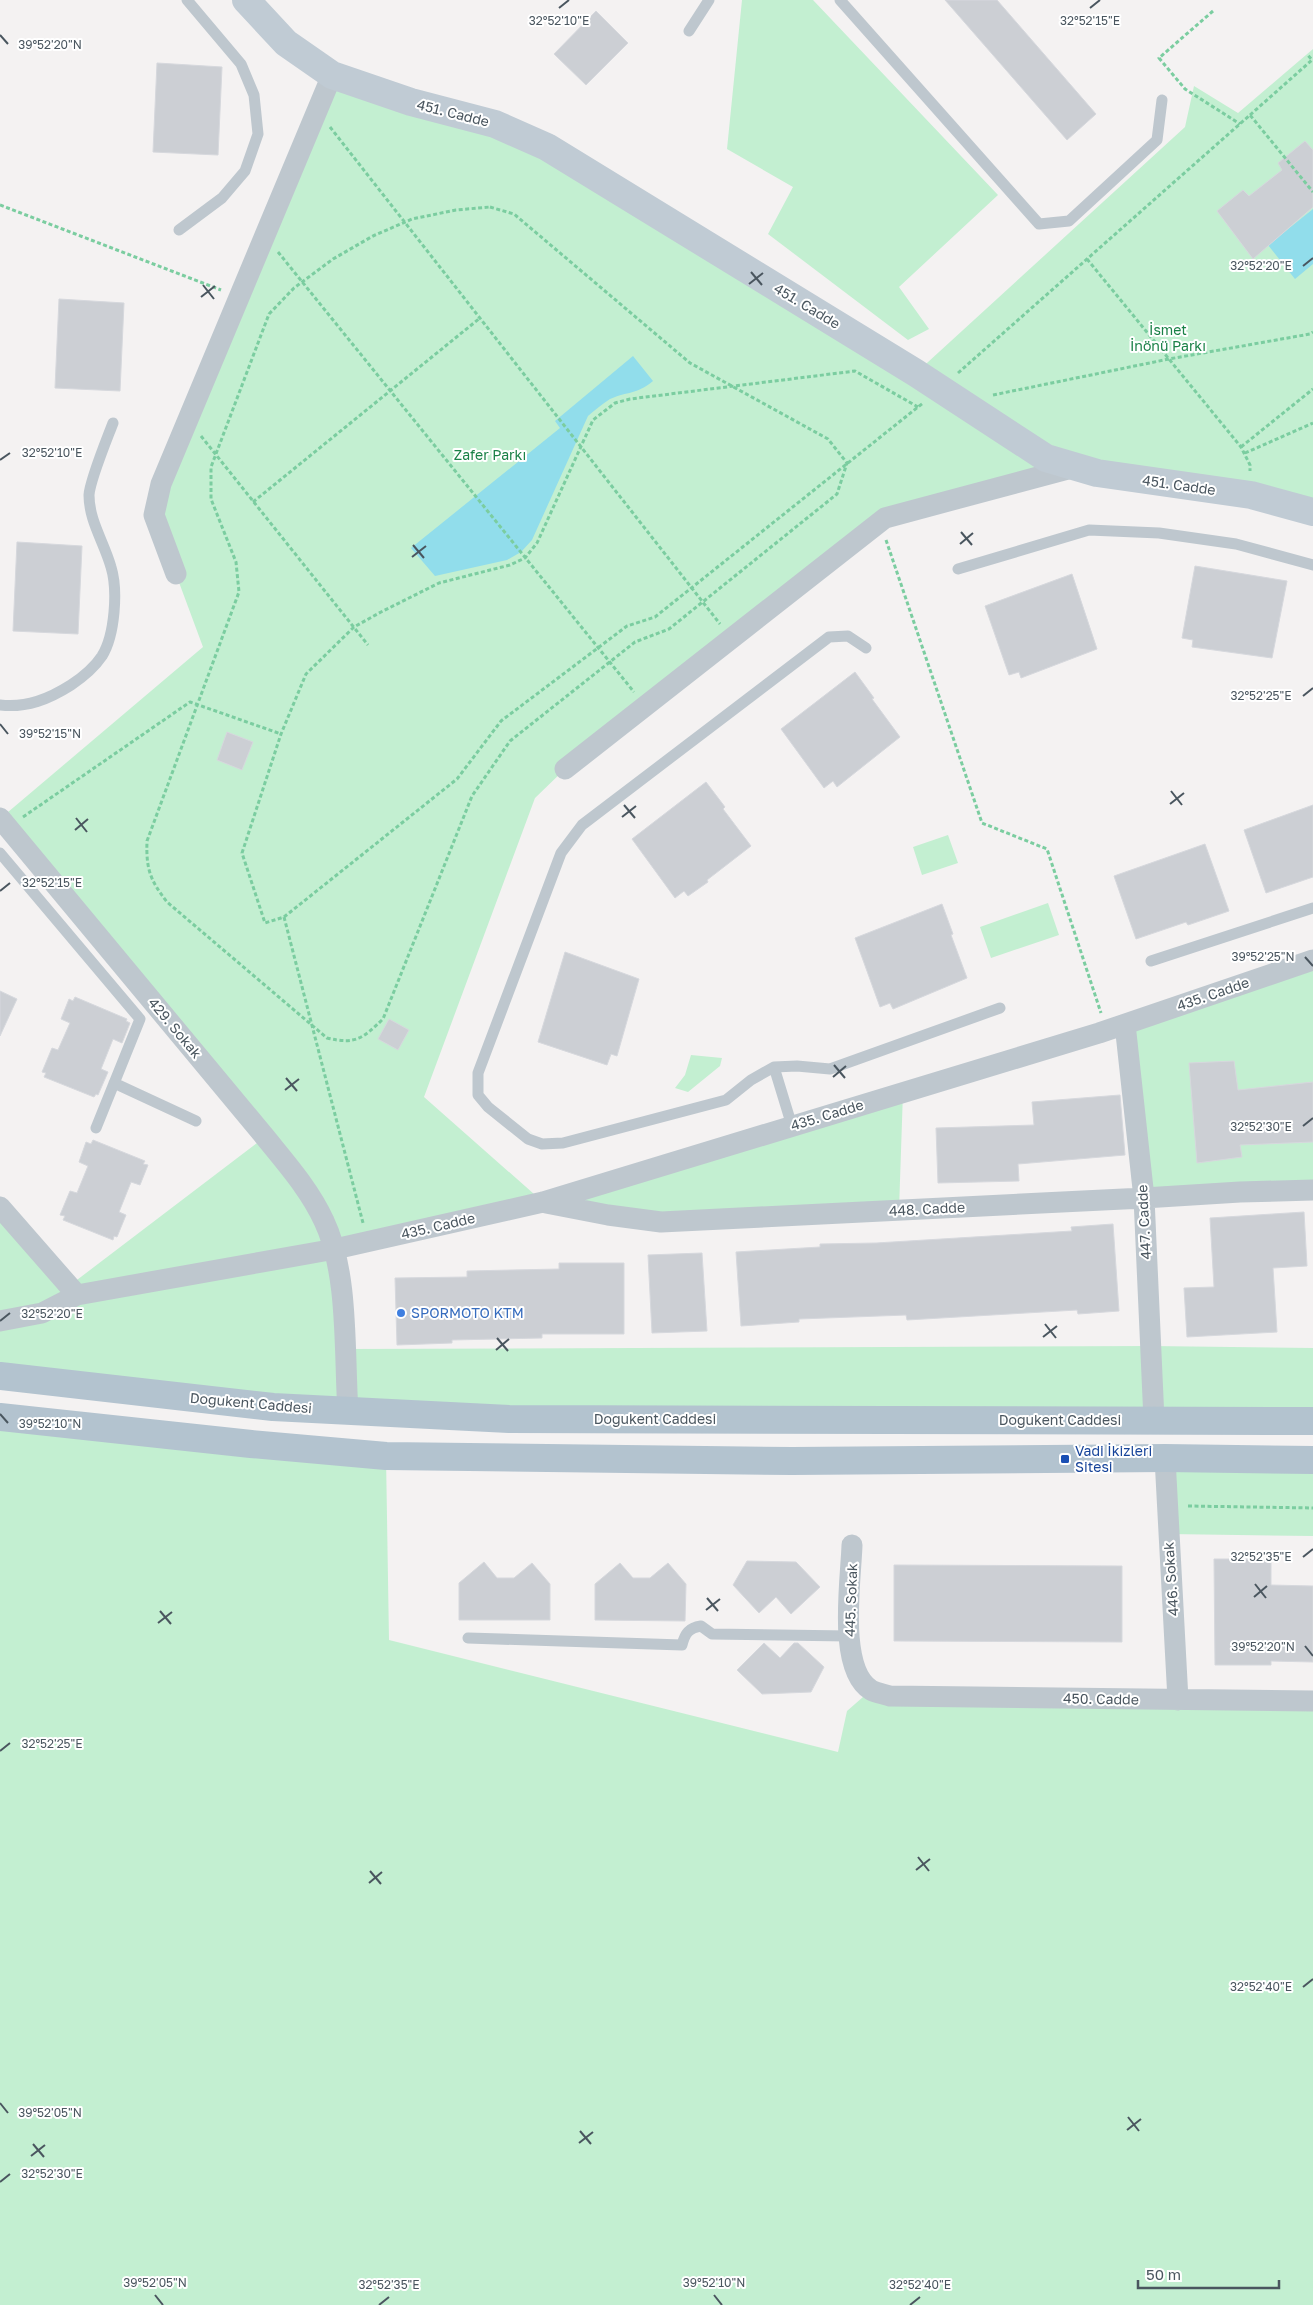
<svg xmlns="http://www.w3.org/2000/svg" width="1313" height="2305" viewBox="0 0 1313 2305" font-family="'Golos Text',sans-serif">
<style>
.green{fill:#c3efd1}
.water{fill:#91ddeb}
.building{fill:#cccfd4;stroke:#d6d8dd}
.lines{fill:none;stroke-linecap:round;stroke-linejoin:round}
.path{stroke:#7bcda0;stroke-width:3;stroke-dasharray:4 2.5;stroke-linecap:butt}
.lane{stroke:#bec7ce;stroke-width:11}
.street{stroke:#bec7ce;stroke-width:21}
.secondary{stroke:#c0cbd4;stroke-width:28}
.primary{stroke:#b3c3cf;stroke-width:28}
.ticks{fill:none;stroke:#4a565f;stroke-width:2}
.shop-dot{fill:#3f7fe0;stroke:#fff;stroke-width:2}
.transit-dot{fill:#1a4fb4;stroke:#fff;stroke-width:2}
.labels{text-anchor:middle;stroke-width:4;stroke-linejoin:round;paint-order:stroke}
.street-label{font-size:14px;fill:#4a565f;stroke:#fff}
.park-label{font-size:14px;fill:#1a8147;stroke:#fff}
.shop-label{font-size:14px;fill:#366cbe;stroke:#fff;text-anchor:start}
.transit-label{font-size:14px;fill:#164399;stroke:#fff;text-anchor:start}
.ticks-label{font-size:12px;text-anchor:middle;fill:#4a565f;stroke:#fff;stroke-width:4;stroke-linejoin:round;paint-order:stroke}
</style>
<rect width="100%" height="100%" fill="#f4f2f2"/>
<path class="green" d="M742,0H813L998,195L899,287L929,329L908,340L768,234L793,187L727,149Z
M1313,49V512L1097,473L885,518L565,769L535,798L424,1097L543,1202L903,1092L899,1210L661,1222L543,1202L335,1249L344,1349L1151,1346L1313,1348V1420L348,1412L0,1376V1207L69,1286L265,1137L1,818L203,647L154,515L332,75L495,124L916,373L1185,127L1194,86L1238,113Z
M948,835L958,863L922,875L913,847Z
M1048,903L1059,935L991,958L980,927Z
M1313,960V1190L1144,1198L1125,1024Z
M691,1055L722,1058L720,1066L688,1092L675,1088L685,1075Z
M0,1417L386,1456L389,1640L838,1752L847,1711L871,1690L1313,1701V2305H0Z
M1165,1458L1313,1460V1536L1168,1534Z"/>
<path class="water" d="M1313,209V264L1295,279L1268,245Z
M633,356L653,381C636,395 628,391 610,399C602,404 595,410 588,416L532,540L521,552L507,560L435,576L411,548L560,428L555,421Z"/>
<path class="building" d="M945,0H997L1096,114L1067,140Z
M596,11L628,43L586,85L554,54Z
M157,63L222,67L218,155L153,152Z
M1305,141L1313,150V207L1253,259L1217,211L1243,190L1249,196L1282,170L1278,163Z
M59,299L124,303L120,391L55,388Z
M17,542L82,546L78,634L13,631Z
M1195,566L1287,581L1272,658L1192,647L1193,640L1182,638Z
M1072,574L1097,649L1021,678L1019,672L1009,675L985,606Z
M855,672L874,698L872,699L900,737L837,787L833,781L824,788L781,729Z
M227,732L253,742L242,770L217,760Z
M706,782L725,807L723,809L751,846L707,880L708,882L688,896L684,891L675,898L632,839Z
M1313,805V877L1266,893L1244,830Z
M1205,844L1229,911L1188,925L1186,922L1136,939L1114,876Z
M942,904L953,934L951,935L967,978L893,1009L890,1003L880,1007L855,938Z
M565,952L639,979L617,1056L611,1054L607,1065L538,1042Z
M0,991L17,999L0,1036Z
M75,997L127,1019L126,1021L130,1023L122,1043L113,1039L101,1069L108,1072L98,1095L96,1094L94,1097L44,1077L46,1073L42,1072L52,1048L58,1050L70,1023L61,1019L69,999L73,1001Z
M389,1019L409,1030L398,1050L378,1039Z
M1234,1061L1238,1090L1313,1082V1142L1240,1145L1242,1157L1197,1163L1189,1063Z
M1120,1095L1125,1155L1018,1164L1019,1181L938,1183L936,1128L1034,1125L1032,1102Z
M93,1140L145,1161L143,1164L148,1165L140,1185L131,1182L119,1212L126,1215L117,1237L114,1236L113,1240L63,1220L65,1216L60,1215L70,1191L77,1193L88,1166L79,1162L86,1142L91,1144Z
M1304,1212L1307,1266L1273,1268L1277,1332L1187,1337L1184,1288L1214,1287L1210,1218Z
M1113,1224L1119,1311L1078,1314L1077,1310L907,1320L906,1315L799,1319V1322L741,1326L736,1252L820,1247V1244L876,1243L1072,1231L1071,1227Z
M702,1253L707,1331L652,1333L648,1255Z
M559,1263H624V1334H542V1338L452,1340V1343L397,1345L395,1278L467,1277V1271L559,1269Z
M1214,1559H1271V1585L1313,1586V1662L1271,1661V1665H1215Z
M747,1561L796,1562L820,1587L791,1614L776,1597L759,1613L733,1585Z
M484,1562L497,1578H514L532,1563L550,1584V1620H459V1583Z
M620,1563L633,1578H650L668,1563L686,1584L685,1621L595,1620V1584Z
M894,1565L1122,1566V1642L894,1641Z
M764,1643L780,1658L794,1643H798L824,1667L811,1692L762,1694L737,1670Z"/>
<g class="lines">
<path class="path" d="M1213,11L1159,58L1185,89L1240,124
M1250,115L1312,60L1307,54
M330,127L720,624
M0,205L221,290
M490,207L514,214L690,363L828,439L847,463L837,494L669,629L635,642L510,741L472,796L383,1019C363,1038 356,1045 327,1038L167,902C150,880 146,869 147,841L239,592L236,562L211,499V467L269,314L294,288L333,259L373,236L412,219L456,210Z
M278,252L634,692
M1087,259L1241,447L1250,465V471
M958,373L1250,115L1313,192
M993,395L1169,359L1310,334L1313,332
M918,407L855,371L630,399L615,403L593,420L537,543L525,558L510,565L439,583L381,612L354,627L306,674L281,734L242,853L265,923L284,917L457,779L501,721L627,626L655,617L923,403
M201,436L368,645
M1241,447L1313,389
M1245,453L1313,423
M253,502L480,318
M886,540L982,823L1047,849L1101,1013
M23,817L190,702L281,734
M284,917L363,1223
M1188,1506L1313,1508"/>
<path class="lane" d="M840,0L1039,224L1069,221L1157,140L1162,100
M689,31L709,0
M179,230L222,198L245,171L258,134L254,95L241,64L187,0
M958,569L1089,530L1159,533L1236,544L1313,565
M866,648L848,636L829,637L582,825L561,853L478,1073V1095L488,1107L528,1139L542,1144L563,1143L726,1100L751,1080L774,1067L797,1066L830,1069L1000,1008
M0,705C27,708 49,699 71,685C83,677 94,668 102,656C115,635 118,590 111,567C104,542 89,521 89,495C90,480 107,439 113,423
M0,853L140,1019L96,1128
M1151,961L1313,908
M774,1067L792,1126
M114,1083L196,1121
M468,1638L682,1645C685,1633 689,1628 701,1626L712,1634L848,1636"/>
<path class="street" d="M176,574L154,515L161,484L332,75
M565,769L885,518L1075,467
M0,818L265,1137C286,1163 310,1190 324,1221C349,1273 344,1353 348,1412
M1125,1024L1144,1198L1154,1420
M546,1203L608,1215L661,1222L1144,1198L1240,1192L1313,1190
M0,1207L77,1295L335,1249L543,1202L1099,1033L1313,960
M0,1321L42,1313L77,1295
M1165,1458L1178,1700
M852,1545C851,1580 837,1669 871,1690C876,1693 884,1694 890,1696L1313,1701"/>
<path class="secondary" d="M246,0L286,43L332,75L411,102L495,124L547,147L916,373L1046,458L1097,473L1251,495L1313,512"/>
<path class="primary" d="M0,1376L273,1407L509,1419L1313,1421
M0,1417L251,1444L386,1456L792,1461L1165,1458L1313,1460"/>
</g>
<path class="ticks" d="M559,8L569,0M1090,8L1100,0M0,35L8,44M1303,266L1313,258M751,272L762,285M749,284L763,273M203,285L214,299M201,297L215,286M0,460L10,453M961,532L972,545M960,544L973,533M413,545L424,558M412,557L426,546M1303,696L1313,688M0,724L8,734M1171,791L1182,805M1170,804L1184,793M624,805L635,818M622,817L636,806M76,818L87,832M75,830L88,819M0,891L10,883M1305,957L1313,966M834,1065L845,1078M833,1077L846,1066M286,1078L297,1091M285,1090L299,1079M1303,1126L1313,1118M0,1321L10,1313M1045,1324L1056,1338M1043,1337L1057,1326M497,1338L508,1351M496,1350L509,1339M0,1414L8,1423M1303,1557L1313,1549M1255,1584L1266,1598M1254,1597L1267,1586M707,1598L718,1611M706,1610L720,1599M160,1611L171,1624M158,1623L172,1612M1305,1646L1313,1656M0,1751L10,1743M918,1857L929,1871M916,1870L930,1859M370,1871L381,1884M369,1883L382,1872M1303,1987L1313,1979M0,2103L8,2113M1128,2117L1139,2131M1127,2130L1141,2119M580,2131L591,2144M579,2143L593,2132M33,2144L44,2157M31,2156L45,2145M0,2182L10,2174M155,2295L163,2305M714,2295L722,2305M379,2305L389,2297M910,2305L920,2297"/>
<circle class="shop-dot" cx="401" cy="1313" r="5"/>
<rect class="transit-dot" x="1060" y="1454" width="10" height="10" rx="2.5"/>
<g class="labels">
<g class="street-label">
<text transform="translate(453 113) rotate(14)" y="5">451. Cadde</text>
<text transform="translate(807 306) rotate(31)" y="5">451. Cadde</text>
<text transform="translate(1179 485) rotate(8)" y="5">451. Cadde</text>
<text transform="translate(1213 994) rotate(-19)" y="5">435. Cadde</text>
<text transform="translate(175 1028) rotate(50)" y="5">429. Sokak</text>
<text transform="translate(827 1115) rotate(-17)" y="5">435. Cadde</text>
<text transform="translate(927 1209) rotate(-3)" y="5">448. Cadde</text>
<text transform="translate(1144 1222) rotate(-93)" y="5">447. Cadde</text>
<text transform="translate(438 1226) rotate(-13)" y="5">435. Cadde</text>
<text transform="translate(251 1403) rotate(5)" y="5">Doğukent Caddesi</text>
<text x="655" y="1424">Doğukent Caddesi</text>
<text x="1060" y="1425">Doğukent Caddesi</text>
<text transform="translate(1171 1579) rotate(-94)" y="5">446. Sokak</text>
<text transform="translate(851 1600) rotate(-88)" y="5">445. Sokak</text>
<text transform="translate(1101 1699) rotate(1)" y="5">450. Cadde</text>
</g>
<g class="park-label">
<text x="1168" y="335">İsmet<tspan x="1168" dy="16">İnönü Parkı</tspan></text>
<text x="490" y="460">Zafer Parkı</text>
</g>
<g class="shop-label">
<text x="411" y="1318">SPORMOTO KTM</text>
</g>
<g class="transit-label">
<text x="1075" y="1456">Vadi İkizleri<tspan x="1075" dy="16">Sitesi</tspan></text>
</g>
</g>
<g class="ticks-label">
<text x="1090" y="25">32°52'15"E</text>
<text x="559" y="25">32°52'10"E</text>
<text x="50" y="49">39°52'20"N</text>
<text x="1261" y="270">32°52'20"E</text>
<text x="52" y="457">32°52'10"E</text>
<text x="1261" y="700">32°52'25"E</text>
<text x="50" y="738">39°52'15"N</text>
<text x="52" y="887">32°52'15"E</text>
<text x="1263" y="961">39°52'25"N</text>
<text x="1261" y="1131">32°52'30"E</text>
<text x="52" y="1318">32°52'20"E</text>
<text x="50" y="1428">39°52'10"N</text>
<text x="1261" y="1561">32°52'35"E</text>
<text x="1263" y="1651">39°52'20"N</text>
<text x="52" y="1748">32°52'25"E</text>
<text x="1261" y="1991">32°52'40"E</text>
<text x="50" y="2117">39°52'05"N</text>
<text x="52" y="2178">32°52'30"E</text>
<text x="155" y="2287">39°52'05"N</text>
<text x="714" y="2287">39°52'10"N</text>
<text x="389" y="2289">32°52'35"E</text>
<text x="920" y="2289">32°52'40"E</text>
</g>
<path d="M1138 2280v8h141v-8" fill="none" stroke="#4a565f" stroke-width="2.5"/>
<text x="1146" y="2280" font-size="15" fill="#4a565f" stroke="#ffffff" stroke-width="4" paint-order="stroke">50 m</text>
</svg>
